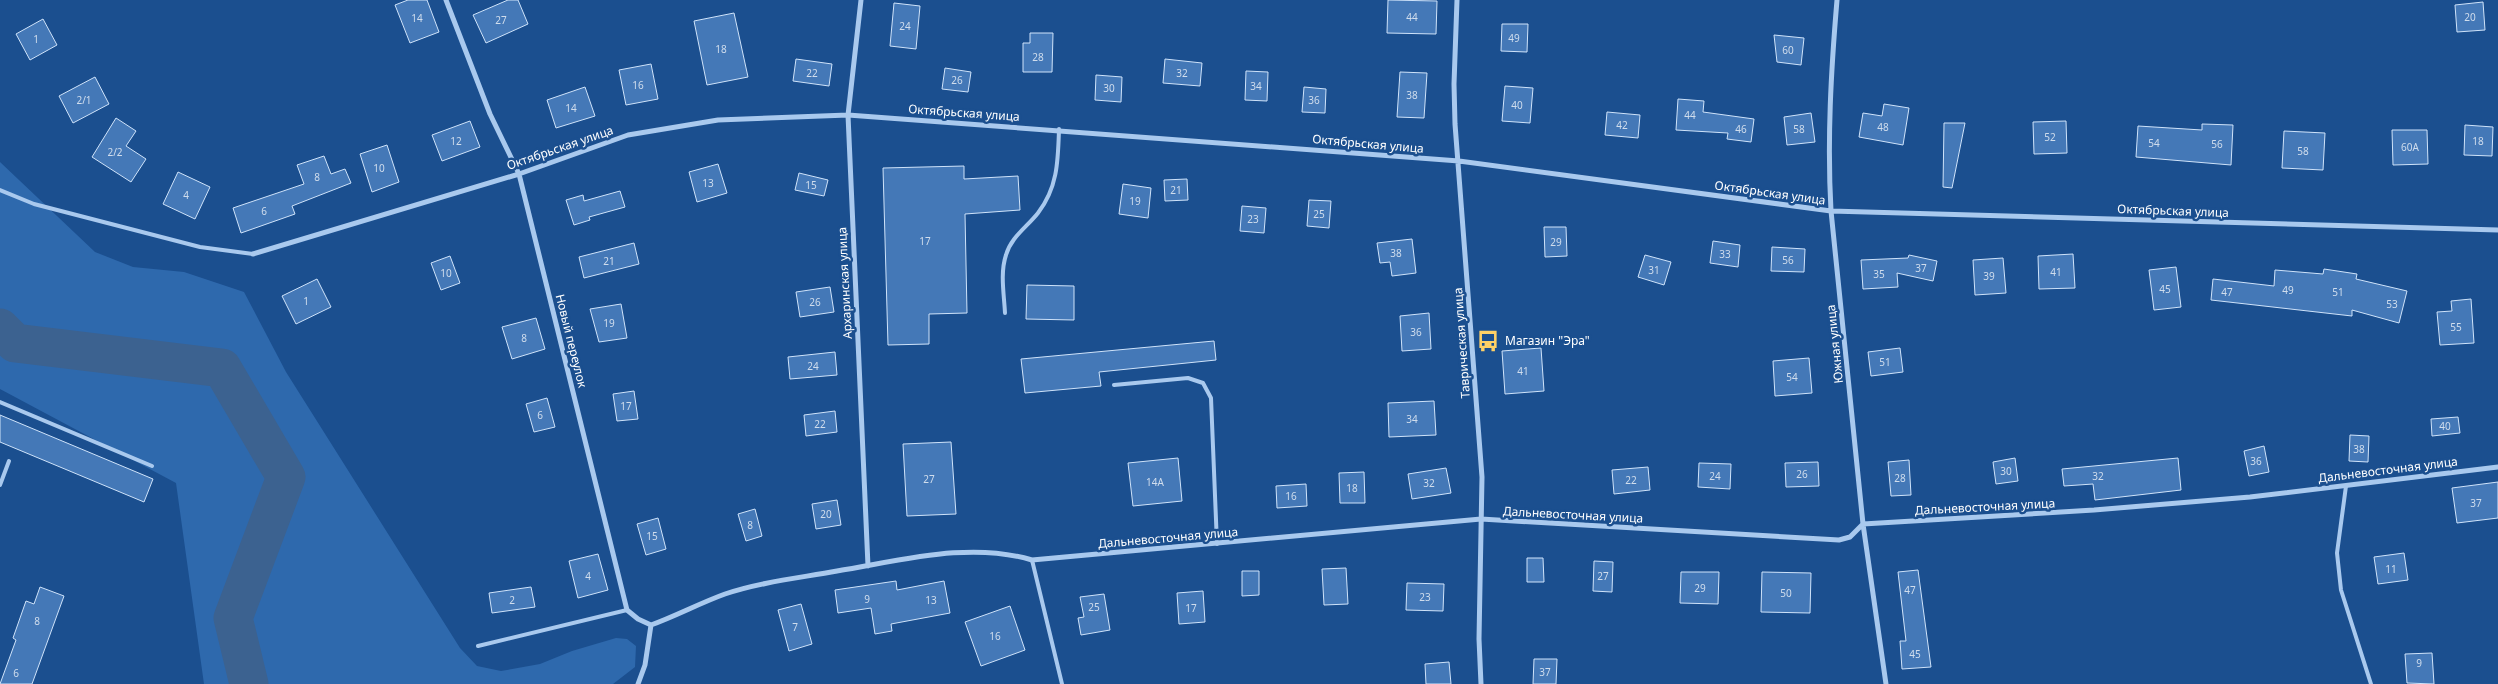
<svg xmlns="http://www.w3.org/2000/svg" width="2498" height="684" viewBox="0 0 2498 684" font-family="'Noto Sans',sans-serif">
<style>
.green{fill:#2e69ad}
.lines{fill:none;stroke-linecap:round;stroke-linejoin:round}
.river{stroke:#3c6290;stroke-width:39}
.building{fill:#4478b7;stroke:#cfe3fa}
.service{stroke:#a9c9ee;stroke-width:4}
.minor{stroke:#a9c9ee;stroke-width:5}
.labels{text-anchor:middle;stroke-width:5;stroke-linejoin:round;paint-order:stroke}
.number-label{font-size:10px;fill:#d0dded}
.street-label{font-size:12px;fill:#fff;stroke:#1b4f8f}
.poi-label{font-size:12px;fill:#fff;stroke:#1b4f8f;text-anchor:start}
</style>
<rect width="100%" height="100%" fill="#1b4f8f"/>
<path class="green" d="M0,162L95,252L133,267L184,272L244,292L286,372L460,648L477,666L501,671L540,664L572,651L616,638L627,639L636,646L635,667L613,684H204L176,483L0,389Z"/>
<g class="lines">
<path class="river" d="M0,328L15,343L222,368L286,477L233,618L249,684"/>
</g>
<path class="building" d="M408,0H427L439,32L410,43L395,5Z
M508,0H518L528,24L486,43L473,15Z
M1388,0L1437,1L1436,34L1387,33Z
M2483,2L2485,30L2457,32L2455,5Z
M894,3L920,6L916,49L890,46Z
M734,13L748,77L707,85L694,21Z
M43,19L57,45L30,60L16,34Z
M1502,24H1528L1527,52L1501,51Z
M1030,33H1053L1052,72H1023V43H1030Z
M1774,35L1804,38L1801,65L1777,62Z
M796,59L832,64L829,86L793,81Z
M1165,59L1202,63L1200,86L1163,83Z
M651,64L658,99L626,105L619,70Z
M945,68L971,72L968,92L942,89Z
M1246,71L1268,72L1267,101L1245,100Z
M1400,72L1427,73L1424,118L1397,117Z
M1096,75L1122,77L1121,102L1095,100Z
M95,77L109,104L73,123L59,96Z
M1505,86L1533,88L1530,123L1502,121Z
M585,87L595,116L556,128L547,100Z
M1304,87L1326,89L1325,113L1302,112Z
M1678,99L1704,101L1703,112L1754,119L1751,142L1727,139L1728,133L1676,130Z
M1884,104L1909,108L1903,145L1859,137L1863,113L1882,116Z
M1607,112L1640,115L1638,138L1605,135Z
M1811,113L1815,142L1787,145L1784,117Z
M116,118L136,131L126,146L146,159L131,182L92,157Z
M470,121L480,147L442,161L432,135Z
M2066,121L2067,153L2034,154L2033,122Z
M1944,123H1965L1952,188L1943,187Z
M2202,124L2233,125L2231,165L2136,157L2138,126L2202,130Z
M2465,125L2493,127L2492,156L2464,155Z
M2392,130H2427L2428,164L2393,165Z
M2284,131L2325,133L2323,170L2282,168Z
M387,145L399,182L372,192L360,154Z
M324,156L331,174L345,169L351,183L292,206L295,214L241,233L233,208L304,184L297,165Z
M718,164L727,193L697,202L689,172Z
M964,166V179L1018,176L1020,210L965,214L967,313L929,314V344L888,345L883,168Z
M178,172L210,187L195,219L163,204Z
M799,173L828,180L824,196L795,190Z
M1187,179L1188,200L1165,201L1164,180Z
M1123,184L1151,188L1148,218L1119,214Z
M620,191L625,207L589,217L590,220L574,225L566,200L583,195L584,201Z
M1309,200L1331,201L1329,228L1307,226Z
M1242,206L1266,208L1264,233L1240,231Z
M1544,227H1566L1567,256L1545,257Z
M1412,239L1416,273L1392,276L1390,262L1380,263L1377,243Z
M1713,241L1740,245L1738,267L1710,263Z
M634,243L639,264L584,278L579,257Z
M1772,247L1805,249L1804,272L1771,271Z
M2073,254L2075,288L2039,289L2038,256Z
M1645,255L1671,262L1664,285L1638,277Z
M1909,255L1937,261L1933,281L1897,273L1898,287L1863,289L1861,260L1908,258Z
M450,256L460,283L441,290L431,263Z
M2003,258L2006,293L1975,295L1973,260Z
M2176,267L2181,307L2154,310L2149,270Z
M2324,269L2357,274L2356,279L2407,291L2399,323L2352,310V316L2211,300L2213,279L2274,286L2275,270L2323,274Z
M317,279L331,307L296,324L282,296Z
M1027,285L1074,286V320L1026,319Z
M830,287L834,312L800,317L796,292Z
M2471,299L2474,343L2440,345L2437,312L2452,311L2451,301Z
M621,304L627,338L599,342L590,309Z
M1429,313L1431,349L1402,351L1400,316Z
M536,318L545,349L512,359L502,327Z
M1214,341L1216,360L1099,372L1101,386L1025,393L1021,359Z
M1541,348L1544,391L1505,394L1502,351Z
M1900,348L1903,372L1871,376L1868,352Z
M835,352L837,375L790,379L788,357Z
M1809,358L1812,393L1775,396L1773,361Z
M634,391L638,419L617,421L613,394Z
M547,398L555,427L534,432L526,404Z
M1434,401L1436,435L1389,437L1388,403Z
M835,411L837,432L806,436L804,415Z
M0,415L153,479L144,502L0,442Z
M2458,417L2460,433L2432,436L2431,419Z
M2350,435L2369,436L2368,462L2349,461Z
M951,442L956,514L907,516L903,444Z
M2264,446L2269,472L2249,476L2244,451Z
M1178,458L1182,501L1133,506L1128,463Z
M2015,458L2018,481L1996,484L1993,462Z
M2178,458L2181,490L2095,500L2093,484L2064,486L2062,469Z
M1909,460L1911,495L1891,496L1888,462Z
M1818,462L1819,486L1786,487L1785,463Z
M1699,463L1731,464L1730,489L1698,487Z
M1648,467L1650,490L1614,494L1612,470Z
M1446,468L1451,493L1412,499L1408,474Z
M1364,472L1365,503H1340L1339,473Z
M2498,482V518L2457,523L2452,488Z
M1306,484L1307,506L1277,508L1276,486Z
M837,500L841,525L816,529L812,504Z
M755,509L762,536L746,541L738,514Z
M658,518L666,549L646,555L637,524Z
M2404,553L2408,580L2378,584L2374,557Z
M598,554L608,590L578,598L569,561Z
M1527,558H1543L1544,582H1527Z
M1594,561L1613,562L1612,592L1593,591Z
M1346,568L1348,604L1324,605L1322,569Z
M1918,570L1931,667L1902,669L1900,641H1906L1898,572Z
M1242,571H1259V595L1242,596Z
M1681,572H1719L1718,604L1680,603Z
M1762,572L1811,573L1810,613L1761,612Z
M896,581L897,590L944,581L950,613L891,624L892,631L875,634L871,608L838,613L835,590Z
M1407,583L1444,584L1443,611L1406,610Z
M40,587L64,596L32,684H0L16,640L13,638L26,601L34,604Z
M531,587L535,607L492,613L489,593Z
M1203,591L1205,622L1179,624L1177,593Z
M1104,594L1110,630L1081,635L1078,618L1084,617L1080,597Z
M801,604L812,644L789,651L778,610Z
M1010,606L1025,650L981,666L965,622Z
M2432,653L2434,684L2407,683L2405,654Z
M1534,659H1557L1556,684H1533Z
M1449,662L1451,684H1426L1425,664Z"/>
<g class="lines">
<path class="service" d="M0,190L34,204L200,247L253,254
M1005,313C1004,294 1000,273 1006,255C1011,237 1027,227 1038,213C1058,187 1058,160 1059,129
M1114,385L1188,378L1203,383L1211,398L1217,544
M0,402L152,466
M0,485L9,461
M2346,486L2337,553L2341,590L2371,684
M1032,560L1062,684
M478,646L627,610"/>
<path class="minor" d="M446,0L490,114L519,174L627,610L638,619L651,625
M861,0L848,115L868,566
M1457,0L1454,84L1455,124L1482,477L1479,639L1481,684
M1837,0C1831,71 1827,140 1831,211L1863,524L1886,684
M253,254L519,174L628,135L718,120L848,115L1459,161L1831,211L2498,230
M651,625C676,616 700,603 725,594C761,582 799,578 837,571C900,561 969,541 1032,560L1481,519L1839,540L1850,537L1863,524L2094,510L2250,497L2498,467
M638,684L645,665L651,625"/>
</g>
<defs>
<g id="bus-bare" transform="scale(1.725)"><path d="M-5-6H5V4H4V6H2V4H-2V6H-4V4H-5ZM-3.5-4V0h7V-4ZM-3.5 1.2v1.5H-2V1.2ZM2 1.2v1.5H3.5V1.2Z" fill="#ffd166" stroke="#1b4f8f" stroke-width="2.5" paint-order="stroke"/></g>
</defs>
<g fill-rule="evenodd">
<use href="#bus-bare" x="1488" y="341"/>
</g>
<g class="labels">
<g class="number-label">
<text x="1412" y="21">44</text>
<text x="2470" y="21">20</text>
<text x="417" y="22">14</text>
<text x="501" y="24">27</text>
<text x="905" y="30">24</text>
<text x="1514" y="42">49</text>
<text x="36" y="43">1</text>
<text x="721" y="53">18</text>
<text x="1788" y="54">60</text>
<text x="1038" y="61">28</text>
<text x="812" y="77">22</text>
<text x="1182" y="77">32</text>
<text x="957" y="84">26</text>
<text x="638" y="89">16</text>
<text x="1256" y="90">34</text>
<text x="1109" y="92">30</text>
<text x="1412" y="99">38</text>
<text x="84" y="104">2/1</text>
<text x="1314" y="104">36</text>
<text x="1517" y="109">40</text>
<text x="571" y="112">14</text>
<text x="1690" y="119">44</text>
<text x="1622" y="129">42</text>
<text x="1883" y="131">48</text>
<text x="1741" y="133">46</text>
<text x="1799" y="133">58</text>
<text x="2050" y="141">52</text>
<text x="456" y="145">12</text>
<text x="2478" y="145">18</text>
<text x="2154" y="147">54</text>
<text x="2217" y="148">56</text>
<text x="2410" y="151">60А</text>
<text x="2303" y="155">58</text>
<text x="115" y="156">2/2</text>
<text x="379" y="172">10</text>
<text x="317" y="181">8</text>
<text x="708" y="187">13</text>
<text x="811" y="189">15</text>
<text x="1176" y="194">21</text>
<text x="186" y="199">4</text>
<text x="1135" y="205">19</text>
<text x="264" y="215">6</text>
<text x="1319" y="218">25</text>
<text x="1253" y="223">23</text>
<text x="925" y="245">17</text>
<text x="1556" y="246">29</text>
<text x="1396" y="257">38</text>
<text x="1725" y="258">33</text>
<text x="1788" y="264">56</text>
<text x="609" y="265">21</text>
<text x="1921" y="272">37</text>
<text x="1654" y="274">31</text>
<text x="2056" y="276">41</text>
<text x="446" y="277">10</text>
<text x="1879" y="278">35</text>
<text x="1989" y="280">39</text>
<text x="2165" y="293">45</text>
<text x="2288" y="294">49</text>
<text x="2227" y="296">47</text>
<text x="2338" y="296">51</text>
<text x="306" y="305">1</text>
<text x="815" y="306">26</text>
<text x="2392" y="308">53</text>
<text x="609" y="327">19</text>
<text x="2456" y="331">55</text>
<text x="1416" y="336">36</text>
<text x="524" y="342">8</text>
<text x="1885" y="366">51</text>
<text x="813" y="370">24</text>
<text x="1523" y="375">41</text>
<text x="1792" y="381">54</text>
<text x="626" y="410">17</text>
<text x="540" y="419">6</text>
<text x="1412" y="423">34</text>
<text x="820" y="428">22</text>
<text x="2445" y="430">40</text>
<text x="2359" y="453">38</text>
<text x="2256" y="465">36</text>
<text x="2006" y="475">30</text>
<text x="1802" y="478">26</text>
<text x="1715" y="480">24</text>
<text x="2098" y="480">32</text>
<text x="1900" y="482">28</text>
<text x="929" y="483">27</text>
<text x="1631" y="484">22</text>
<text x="1155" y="486">14А</text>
<text x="1429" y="487">32</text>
<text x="1352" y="492">18</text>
<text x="1291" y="500">16</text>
<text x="2476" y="507">37</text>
<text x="826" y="518">20</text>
<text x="750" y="529">8</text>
<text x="652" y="540">15</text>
<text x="2391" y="573">11</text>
<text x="588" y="580">4</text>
<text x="1603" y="580">27</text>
<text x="1700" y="592">29</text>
<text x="1910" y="594">47</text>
<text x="1786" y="597">50</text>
<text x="1425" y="601">23</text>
<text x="867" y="603">9</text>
<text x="512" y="604">2</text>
<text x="931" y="604">13</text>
<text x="1094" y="611">25</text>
<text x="1191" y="612">17</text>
<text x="37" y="625">8</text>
<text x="795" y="631">7</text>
<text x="995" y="640">16</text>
<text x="1915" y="658">45</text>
<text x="2419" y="667">9</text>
<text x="1545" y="676">37</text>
<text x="16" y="677">6</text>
</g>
<g class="street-label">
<text transform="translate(964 113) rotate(4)" y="4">Октябрьская улица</text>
<text transform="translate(1368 144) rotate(5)" y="4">Октябрьская улица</text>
<text transform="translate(560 148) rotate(-19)" y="4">Октябрьская улица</text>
<text transform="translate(1770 193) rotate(8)" y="4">Октябрьская улица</text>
<text transform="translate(2173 211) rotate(2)" y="4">Октябрьская улица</text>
<text transform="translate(845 283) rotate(-93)" y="4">Архаринская улица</text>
<text transform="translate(571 341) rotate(76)" y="4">Новый переулок</text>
<text transform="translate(1462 343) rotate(-94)" y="4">Таврическая улица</text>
<text transform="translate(1835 344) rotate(-96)" y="4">Южная улица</text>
<text transform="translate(2388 470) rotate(-7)" y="4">Дальневосточная улица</text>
<text transform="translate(1985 507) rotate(-3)" y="4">Дальневосточная улица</text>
<text transform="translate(1573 515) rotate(3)" y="4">Дальневосточная улица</text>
<text transform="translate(1168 538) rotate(-5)" y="4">Дальневосточная улица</text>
</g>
<g class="poi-label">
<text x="1505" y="345">Магазин "Эра"</text>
</g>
</g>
</svg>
